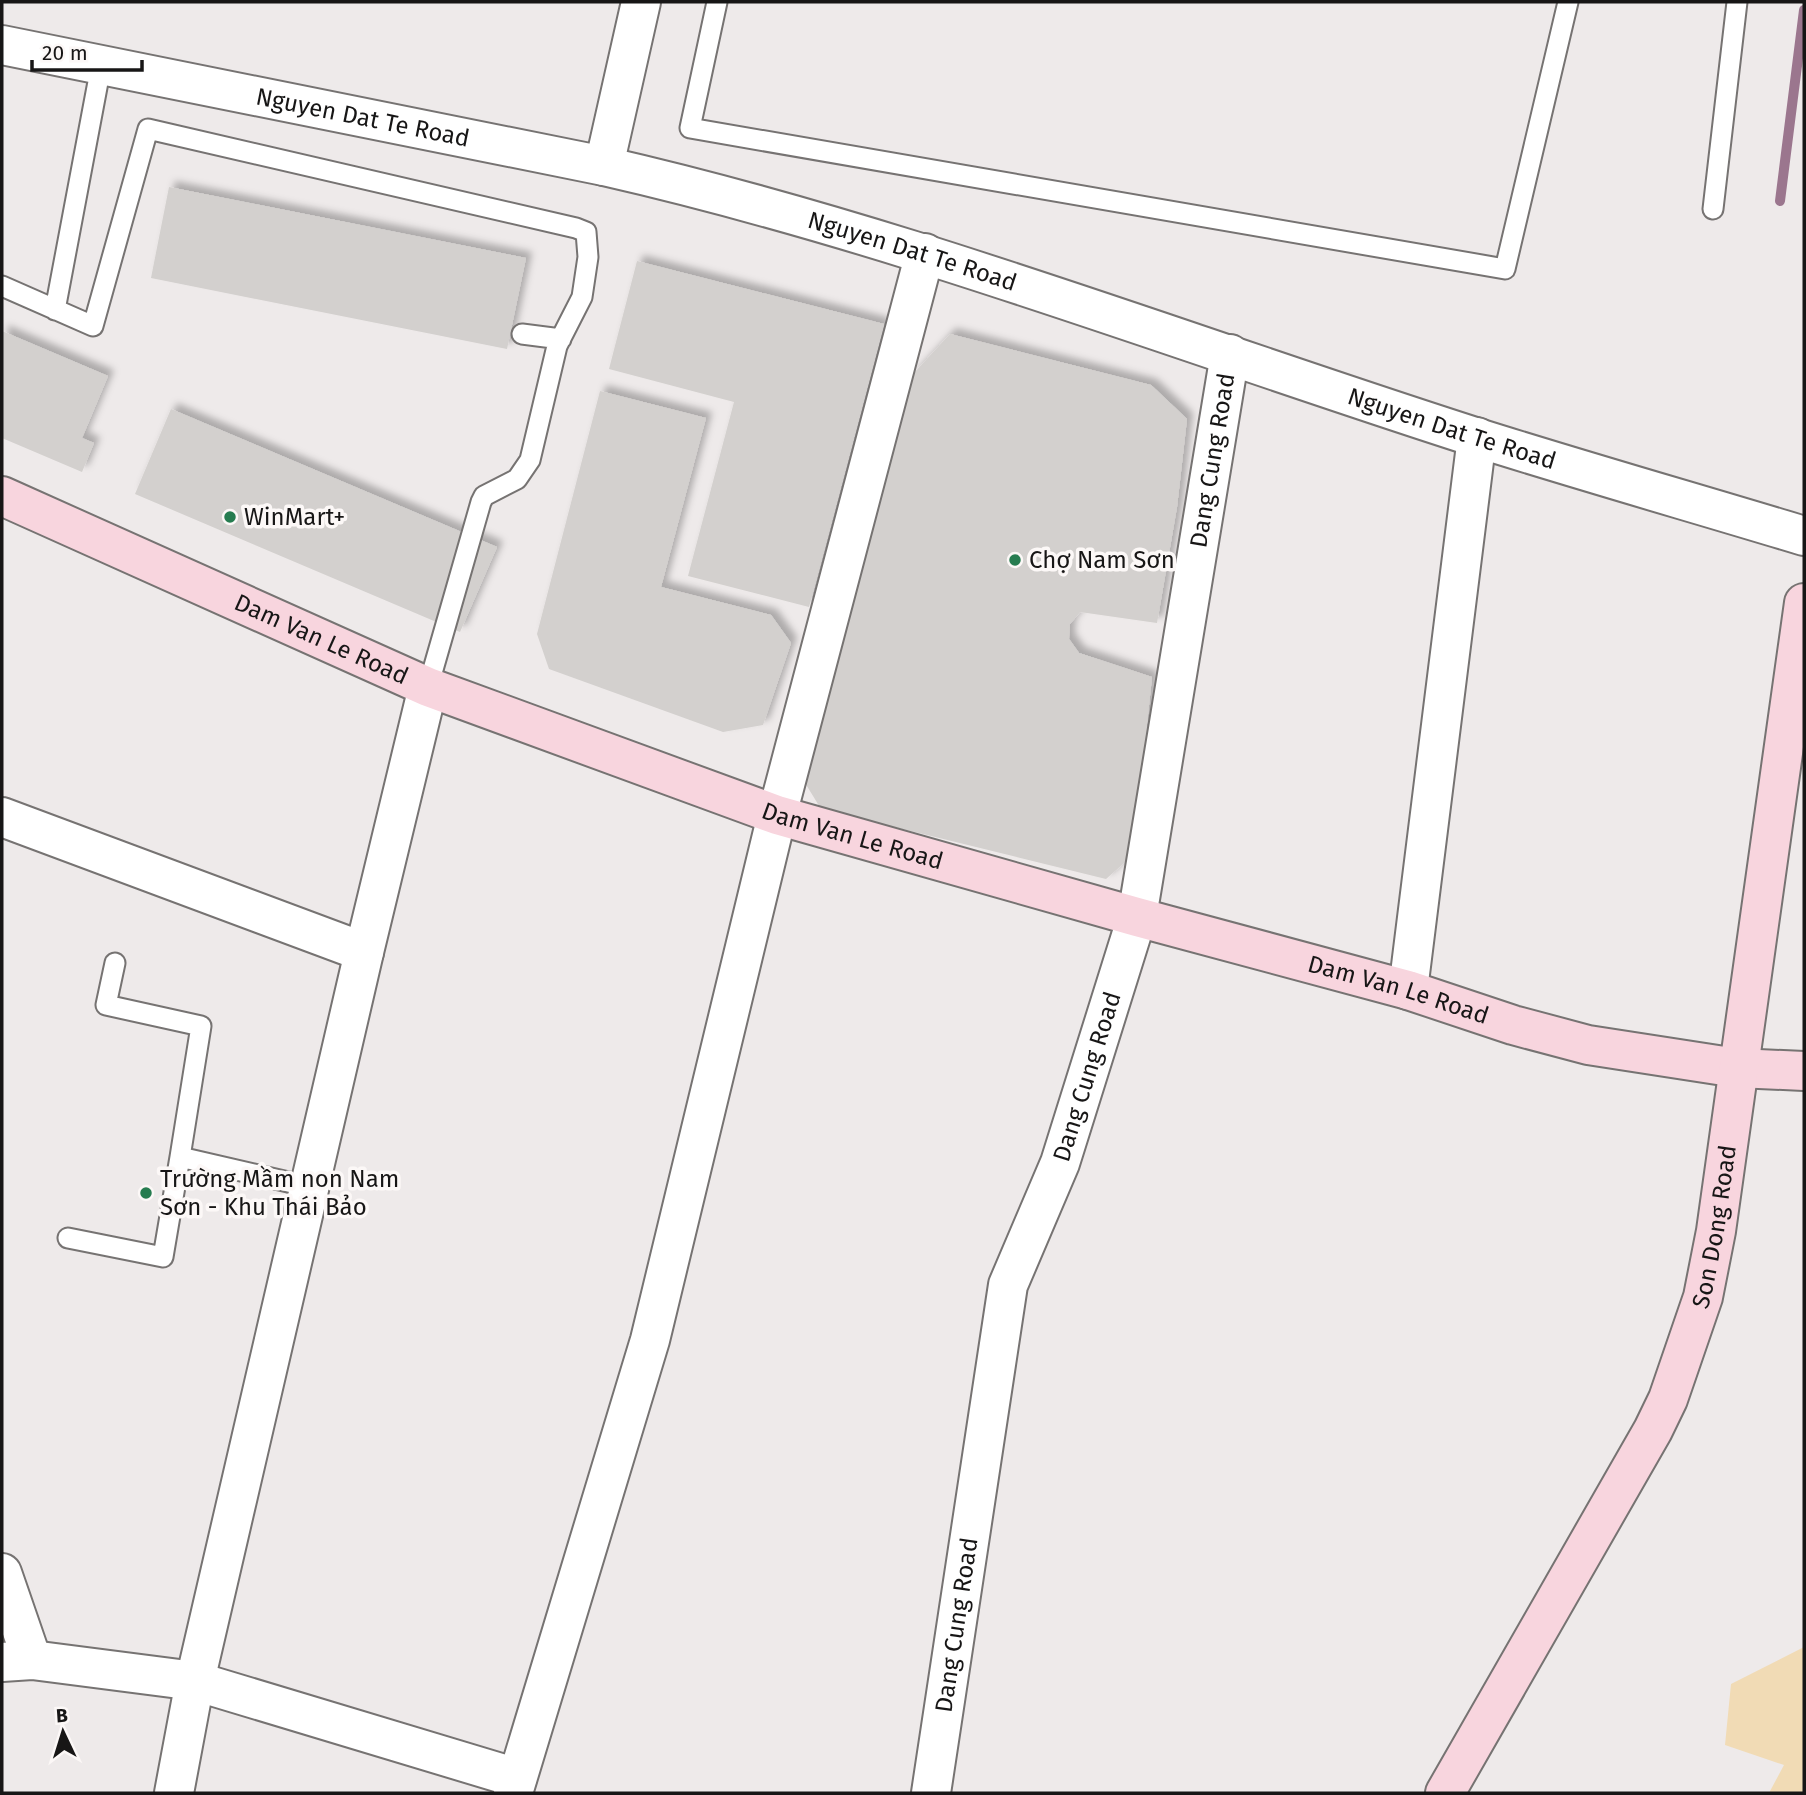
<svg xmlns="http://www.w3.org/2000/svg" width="1806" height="1795" viewBox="0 0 1806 1795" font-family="'Fira Sans',sans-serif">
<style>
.green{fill:#f1dbb5}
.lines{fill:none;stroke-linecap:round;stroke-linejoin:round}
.stream{stroke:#9b768e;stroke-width:10}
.building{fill:#d3d0ce;filter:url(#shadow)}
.service-casing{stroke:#767372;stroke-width:23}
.minor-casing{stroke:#767372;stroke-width:42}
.secondary-casing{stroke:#767372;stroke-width:42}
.service{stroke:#fff;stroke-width:19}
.minor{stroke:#fff;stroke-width:38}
.secondary{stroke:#f8d5de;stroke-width:38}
.poi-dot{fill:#267c50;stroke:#fcf8f7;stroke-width:2.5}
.labels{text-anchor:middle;stroke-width:7;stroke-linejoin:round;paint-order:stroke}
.street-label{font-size:24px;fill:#171616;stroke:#fcf8f7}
.poi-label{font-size:24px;fill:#171616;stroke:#fcf8f7;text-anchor:start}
</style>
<defs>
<filter id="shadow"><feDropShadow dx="6" dy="-6" stdDeviation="3.5" flood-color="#0004"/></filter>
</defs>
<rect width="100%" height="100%" fill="#eeeaea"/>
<path class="green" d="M1804,1647V1793H1769L1784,1765L1725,1745L1731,1684Z"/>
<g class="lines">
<path class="stream" d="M1780,201L1804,10"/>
</g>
<path class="building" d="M169,187L526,258L507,349L151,278Z
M637,261L884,324L809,607L688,576L734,402L609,369Z
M2,331L108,376L82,438L94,443L82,472L2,438Z
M950,334L1151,385L1187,419L1177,507L1157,623L1080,612L1070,624L1069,639L1079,653L1152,677L1133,855L1106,879L821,809L802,778L914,373Z
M600,391L706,418L661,587L771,615L791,643L763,725L723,732L549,669L537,634Z
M171,409L497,547L460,632L135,494Z"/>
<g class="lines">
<g class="service-casing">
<path id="service" d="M717,2L690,128L1505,269L1568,2
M1713,209L1737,2
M2,286L93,326L148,129L576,228L586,232L588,257L582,297L557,346L530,460L517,479L484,496L481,502L428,687
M55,310L101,66
M522,334L561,339
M115,963L106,1005L201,1026L180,1157
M68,1238L163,1257L180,1157L310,1187"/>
</g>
<g class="minor-casing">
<g id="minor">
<path id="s1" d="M2,45L604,166C902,234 1187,345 1478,438C1586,472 1695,503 1804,536"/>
<path d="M604,166L641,2"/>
<path d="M2,817L364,952"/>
<path d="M1408,990L1477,437"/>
<path d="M2,1573L32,1660"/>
<path d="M2,1662L32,1660L195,1681L517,1778"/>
<path d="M174,1793L195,1681L364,952L428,687"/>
<path d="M513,1793L650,1340L777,815L925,253"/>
<path id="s2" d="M931,1793L1008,1285L1060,1163L1137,917L1230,354"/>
</g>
</g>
<g class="secondary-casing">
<g id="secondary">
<path id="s3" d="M2,496L428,687L777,815L1137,917L1408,990L1513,1025L1588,1045L1737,1068L1804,1071"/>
<path id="s4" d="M1445,1793L1653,1430L1668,1399L1703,1297L1716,1231L1804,603"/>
</g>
</g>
<use href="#service" class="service"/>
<use href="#minor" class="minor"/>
<use href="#secondary" class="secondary"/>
</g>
<g class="poi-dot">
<circle cx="230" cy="517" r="7"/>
<circle cx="1015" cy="560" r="7"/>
<circle cx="146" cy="1193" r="7"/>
</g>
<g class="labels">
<g class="street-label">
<text dy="8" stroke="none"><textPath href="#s1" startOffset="368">Nguyen Dat Te Road</textPath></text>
<text dy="8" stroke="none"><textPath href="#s1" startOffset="934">Nguyen Dat Te Road</textPath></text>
<text dy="8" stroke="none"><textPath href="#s1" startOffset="1502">Nguyen Dat Te Road</textPath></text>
<text dy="8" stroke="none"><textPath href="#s2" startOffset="1367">Dang Cung Road</textPath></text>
<text dy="8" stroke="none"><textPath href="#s3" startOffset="350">Dam Van Le Road</textPath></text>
<text dy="8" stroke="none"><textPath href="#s3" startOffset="917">Dam Van Le Road</textPath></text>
<text dy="8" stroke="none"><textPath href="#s3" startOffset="1484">Dam Van Le Road</textPath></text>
<text dy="8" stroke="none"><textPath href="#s2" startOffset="737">Dang Cung Road</textPath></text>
<text dy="8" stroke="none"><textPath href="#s4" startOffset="632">Son Dong Road</textPath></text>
<text dy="8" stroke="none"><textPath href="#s2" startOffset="170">Dang Cung Road</textPath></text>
</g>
<g class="poi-label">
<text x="244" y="525">WinMart+</text>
<text x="1029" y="568">Chợ Nam Sơn</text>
<text x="160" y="1187">Trường Mầm non Nam<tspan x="160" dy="28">Sơn - Khu Thái Bảo</tspan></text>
</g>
</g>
<rect width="1806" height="1795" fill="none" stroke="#171616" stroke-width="7"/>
<g transform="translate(63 1732) rotate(356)" stroke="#fcf8f7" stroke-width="5" paint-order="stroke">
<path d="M0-5L12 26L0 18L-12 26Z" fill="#171616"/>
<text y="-10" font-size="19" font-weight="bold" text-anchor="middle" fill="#171616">B</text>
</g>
<path d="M32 60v10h110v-10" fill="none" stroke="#171616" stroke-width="3.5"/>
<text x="42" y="60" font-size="21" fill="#171616" stroke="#fcf8f7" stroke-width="5" paint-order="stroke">20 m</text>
</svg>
